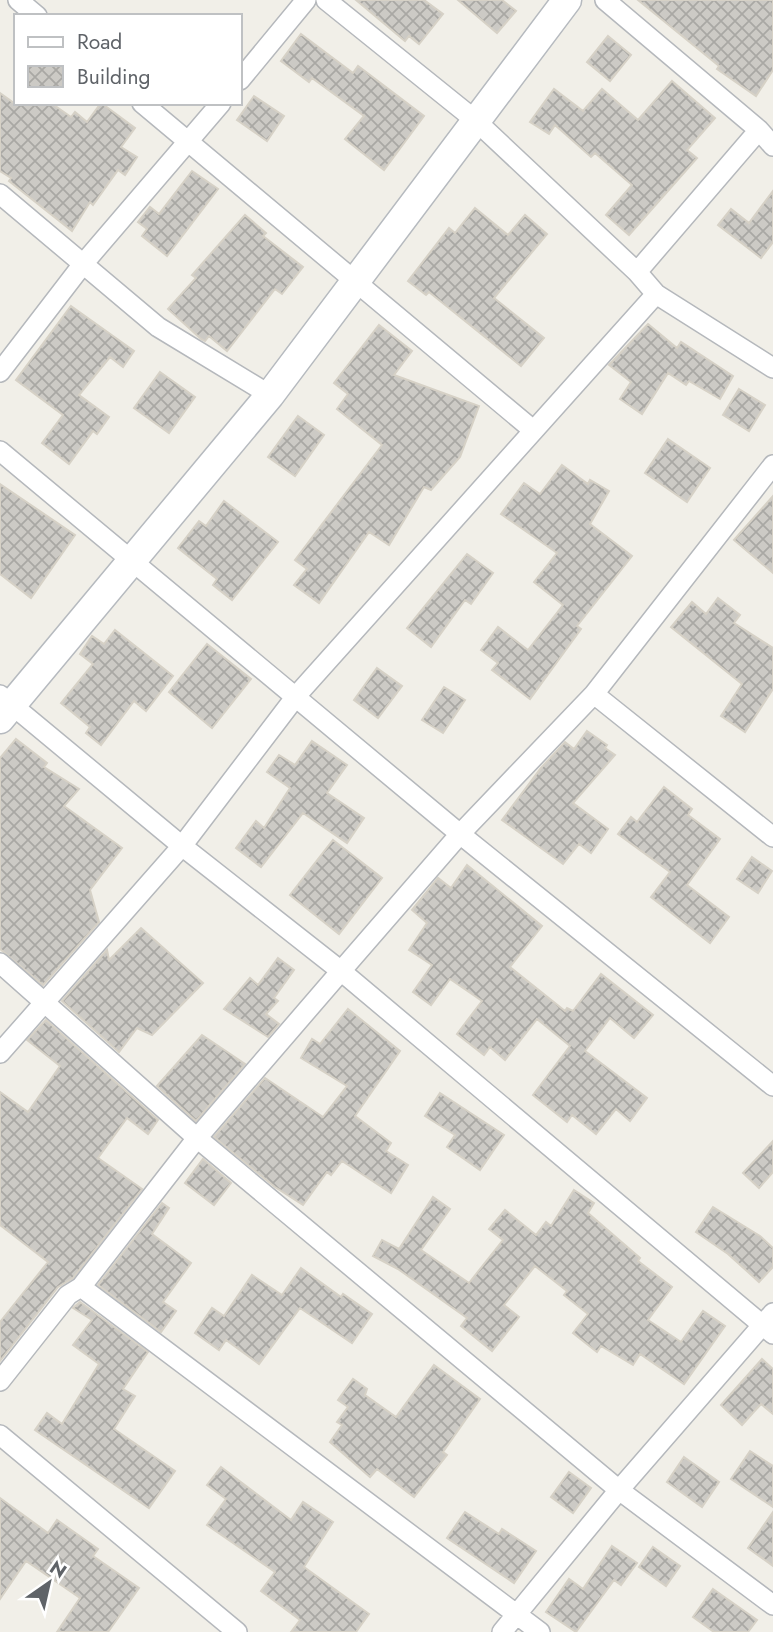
<svg xmlns="http://www.w3.org/2000/svg" width="773" height="1632" viewBox="0 0 773 1632" font-family="Jost,sans-serif">
<style>
.building{fill:url(#building-cross-hatch);stroke:#d6d1c6;stroke-width:2}
.lines{fill:none;stroke-linecap:round;stroke-linejoin:round}
.street-casing{stroke:#b5b8bc;stroke-width:22}
.secondary-casing{stroke:#b6babf;stroke-width:31}
.street{stroke:#fff;stroke-width:19}
.secondary{stroke:#fff;stroke-width:28}
</style>
<defs>
<pattern id="building-cross-hatch" width="8" height="8" patternUnits="userSpaceOnUse" patternTransform="scale(1.75)"><rect width="8" height="8" fill="#cccac5"/><path d="M0 0l8 8M0 8l8-8" fill="none" stroke="#a9a8a4"/></pattern>
</defs>
<rect width="100%" height="100%" fill="#f1efe8"/>
<path class="building" d="M356,0H424L443,14L419,44L409,36L405,41Z
M458,0H502L516,11L497,33Z
M638,0H773V70L756,96L717,69L719,66Z
M301,34L353,73L358,66L424,116L384,170L345,139L364,116L312,78L309,82L281,61Z
M608,36L631,55L610,81L587,62Z
M672,81L715,118L687,150L697,158L629,235L606,215L632,185L595,153L591,157L555,125L549,134L530,122L554,89L583,111L602,89L638,120Z
M0,93L14,103H51L71,117L75,112L87,122L101,103L135,128L121,147L137,157L125,175L118,170L93,205L90,202L72,231L9,181L11,178L0,171Z
M254,96L284,116L267,141L237,120Z
M192,171L218,189L167,256L142,236L147,229L138,222L150,207L159,214Z
M773,191V242L761,258L718,225L731,209L749,223Z
M475,208L508,235L525,215L547,234L494,298L544,338L521,366L429,292L426,295L408,281L449,228L455,233Z
M245,215L266,233L263,236L303,267L282,294L275,289L227,351L209,336L205,341L201,339L168,309L196,278L192,275Z
M71,306L134,351L123,367L110,357L79,395L109,417L97,434L93,431L69,464L42,443L63,415L16,380Z
M648,324L677,348L681,342L733,376L720,399L689,381L686,385L668,373L642,414L620,399L631,382L609,365Z
M379,325L412,351L394,375L479,406L460,457L431,490L424,487L389,545L369,532L319,603L294,585L307,569L295,560L382,445L337,409L348,394L334,383Z
M160,372L195,397L169,433L134,408Z
M739,389L765,405L749,431L723,415Z
M298,416L324,435L295,476L268,457Z
M668,439L710,468L687,502L645,473Z
M562,465L588,484L590,480L609,491L590,524L632,556L577,626L581,629L530,699L492,670L498,663L481,650L498,627L528,650L563,605L534,582L557,553L501,514L524,483L540,494Z
M0,484L75,535L31,598L0,574Z
M773,496V573L734,540Z
M224,501L278,542L232,600L213,585L217,579L178,548L199,521L206,526Z
M467,554L493,573L471,604L465,600L431,647L407,628Z
M718,598L740,615L734,623L773,648V689L745,732L721,716L742,684L671,627L692,602L706,614Z
M115,630L173,676L146,711L134,701L101,745L86,733L90,727L61,703L93,664L80,654L92,636L104,644Z
M207,644L251,679L212,728L169,692Z
M377,668L402,686L378,718L354,700Z
M444,687L465,700L443,733L422,720Z
M587,731L607,745L605,748L615,755L573,803L608,829L591,853L579,844L563,864L502,820L541,768L565,742L574,749Z
M16,739L47,763L44,767L79,789L64,806L122,848L90,890L99,922L43,985L0,949V758Z
M312,741L347,765L327,793L364,818L347,843L303,813L261,867L236,848L256,821L264,828L290,788L267,772L279,755L295,765Z
M664,787L692,809L688,815L720,839L687,885L729,917L710,943L651,897L670,872L618,834L631,817L637,822Z
M333,840L382,878L339,934L290,895Z
M752,857L772,871L758,893L737,879Z
M467,865L542,926L510,967L565,1011L567,1008L573,1011L601,974L653,1015L634,1038L610,1018L585,1051L647,1098L630,1121L616,1109L596,1134L572,1115L567,1122L533,1095L570,1046L537,1019L505,1060L490,1047L484,1055L457,1034L482,1001L450,979L431,1005L413,992L432,965L409,950L427,923L412,910L438,878L451,888Z
M141,928L203,983L152,1035L137,1028L119,1052L62,1001L107,950L109,960Z
M278,958L294,970L274,998L278,1001L266,1014L279,1024L268,1037L224,1009L250,978L258,985Z
M348,1009L400,1051L355,1116L391,1143L386,1151L408,1165L391,1193L342,1161L331,1175L327,1172L303,1205L275,1187L214,1137L265,1078L323,1117L347,1086L301,1058L312,1039L320,1044Z
M46,1020L158,1120L148,1134L127,1118L98,1158L142,1189L73,1278L58,1287L0,1361V1322L48,1262L0,1225V1092L28,1112L60,1066L27,1040Z
M202,1035L245,1064L196,1121L157,1086Z
M440,1093L504,1135L480,1170L447,1147L455,1135L425,1116Z
M773,1141V1172L759,1188L743,1173Z
M203,1159L231,1183L214,1205L185,1183Z
M574,1190L594,1203L588,1213L640,1258L638,1261L672,1287L648,1320L681,1342L703,1311L725,1326L684,1384L640,1354L633,1365L601,1346L597,1352L573,1333L588,1314L564,1295L567,1291L535,1266L504,1305L519,1317L492,1351L461,1326L467,1318L398,1269L373,1256L382,1240L399,1249L433,1197L450,1209L421,1250L469,1283L503,1240L489,1229L505,1210L536,1235L546,1222L551,1226Z
M162,1203L169,1208L152,1234L191,1263L163,1302L176,1311L161,1332L98,1285Z
M713,1207L760,1236L773,1248V1267L759,1282L728,1254L696,1232Z
M301,1268L341,1297L343,1294L372,1314L352,1343L300,1308L259,1364L226,1340L219,1350L195,1333L212,1308L224,1316L252,1275L282,1295Z
M80,1302L148,1352L123,1389L135,1396L114,1429L175,1471L149,1508L35,1430L47,1413L62,1424L99,1364L73,1345L92,1320L73,1308Z
M762,1359L773,1369V1414L761,1404L742,1425L721,1405Z
M434,1365L480,1399L443,1452L447,1455L414,1497L377,1469L370,1477L330,1442L342,1425L337,1422L348,1407L338,1400L353,1379L367,1389L365,1395L396,1417Z
M750,1451L773,1466V1507L731,1479Z
M684,1457L719,1482L702,1507L667,1482Z
M221,1467L291,1520L303,1502L333,1522L304,1567L369,1614L356,1632H291L300,1620L261,1591L275,1572L207,1525L226,1499L207,1485Z
M569,1472L591,1488L573,1513L551,1497Z
M0,1498L48,1533L57,1520L98,1549L93,1556L139,1588L108,1632H57L80,1598L26,1561L0,1599Z
M465,1512L499,1534L502,1529L536,1551L514,1583L447,1538Z
M773,1512V1566L748,1548Z
M612,1546L637,1563L621,1585L614,1580L576,1632L546,1612L569,1579L583,1589Z
M653,1547L680,1566L666,1586L639,1567Z
M713,1589L757,1620L748,1632H714L693,1617Z"/>
<g class="lines">
<g class="street-casing">
<path id="street" d="M18,0L37,16
M326,0L475,120L637,272
M605,0L759,130L773,146
M240,80L306,0
M142,103L533,430
M759,130L637,272L656,294L773,368
M0,194L158,327L270,395
M0,372L83,264L221,103
M0,451L460,834L773,1086
M594,694L773,837
M0,695L182,846L341,971L773,1334
M0,963L197,1138L619,1490L502,1632
M0,1053L182,846L297,695L656,294
M81,1287L540,1632
M773,1313L619,1490L773,1605
M0,1381L68,1295L81,1287L197,1138L341,971L460,834L594,694L773,465
M0,1435L237,1632"/>
</g>
<g class="secondary-casing">
<path id="secondary" d="M0,719L270,395L567,0"/>
</g>
<use href="#street" class="street"/>
<use href="#secondary" class="secondary"/>
</g>
<rect x="14" y="14" width="228" height="91" fill="#ffffff" stroke="#bfc1c3" stroke-width="2"/>
<rect x="28" y="37" width="35" height="10" fill="#ffffff" stroke="#bfc1c3" stroke-width="2"/>
<text x="77" y="49" font-size="21" fill="#5f6368">Road</text>
<rect x="28" y="66" width="35" height="21" fill="url(#building-cross-hatch)" stroke="#bfc1c3" stroke-width="2"/>
<text x="77" y="84" font-size="21" fill="#5f6368">Building</text>
<g transform="translate(49 1583) rotate(34)" stroke="#ffffff" stroke-width="5" paint-order="stroke">
<path d="M0-5L12 26L0 18L-12 26Z" fill="#5f6368"/>
<text y="-10" font-size="19" font-weight="bold" text-anchor="middle" fill="#5f6368">N</text>
</g>
</svg>
